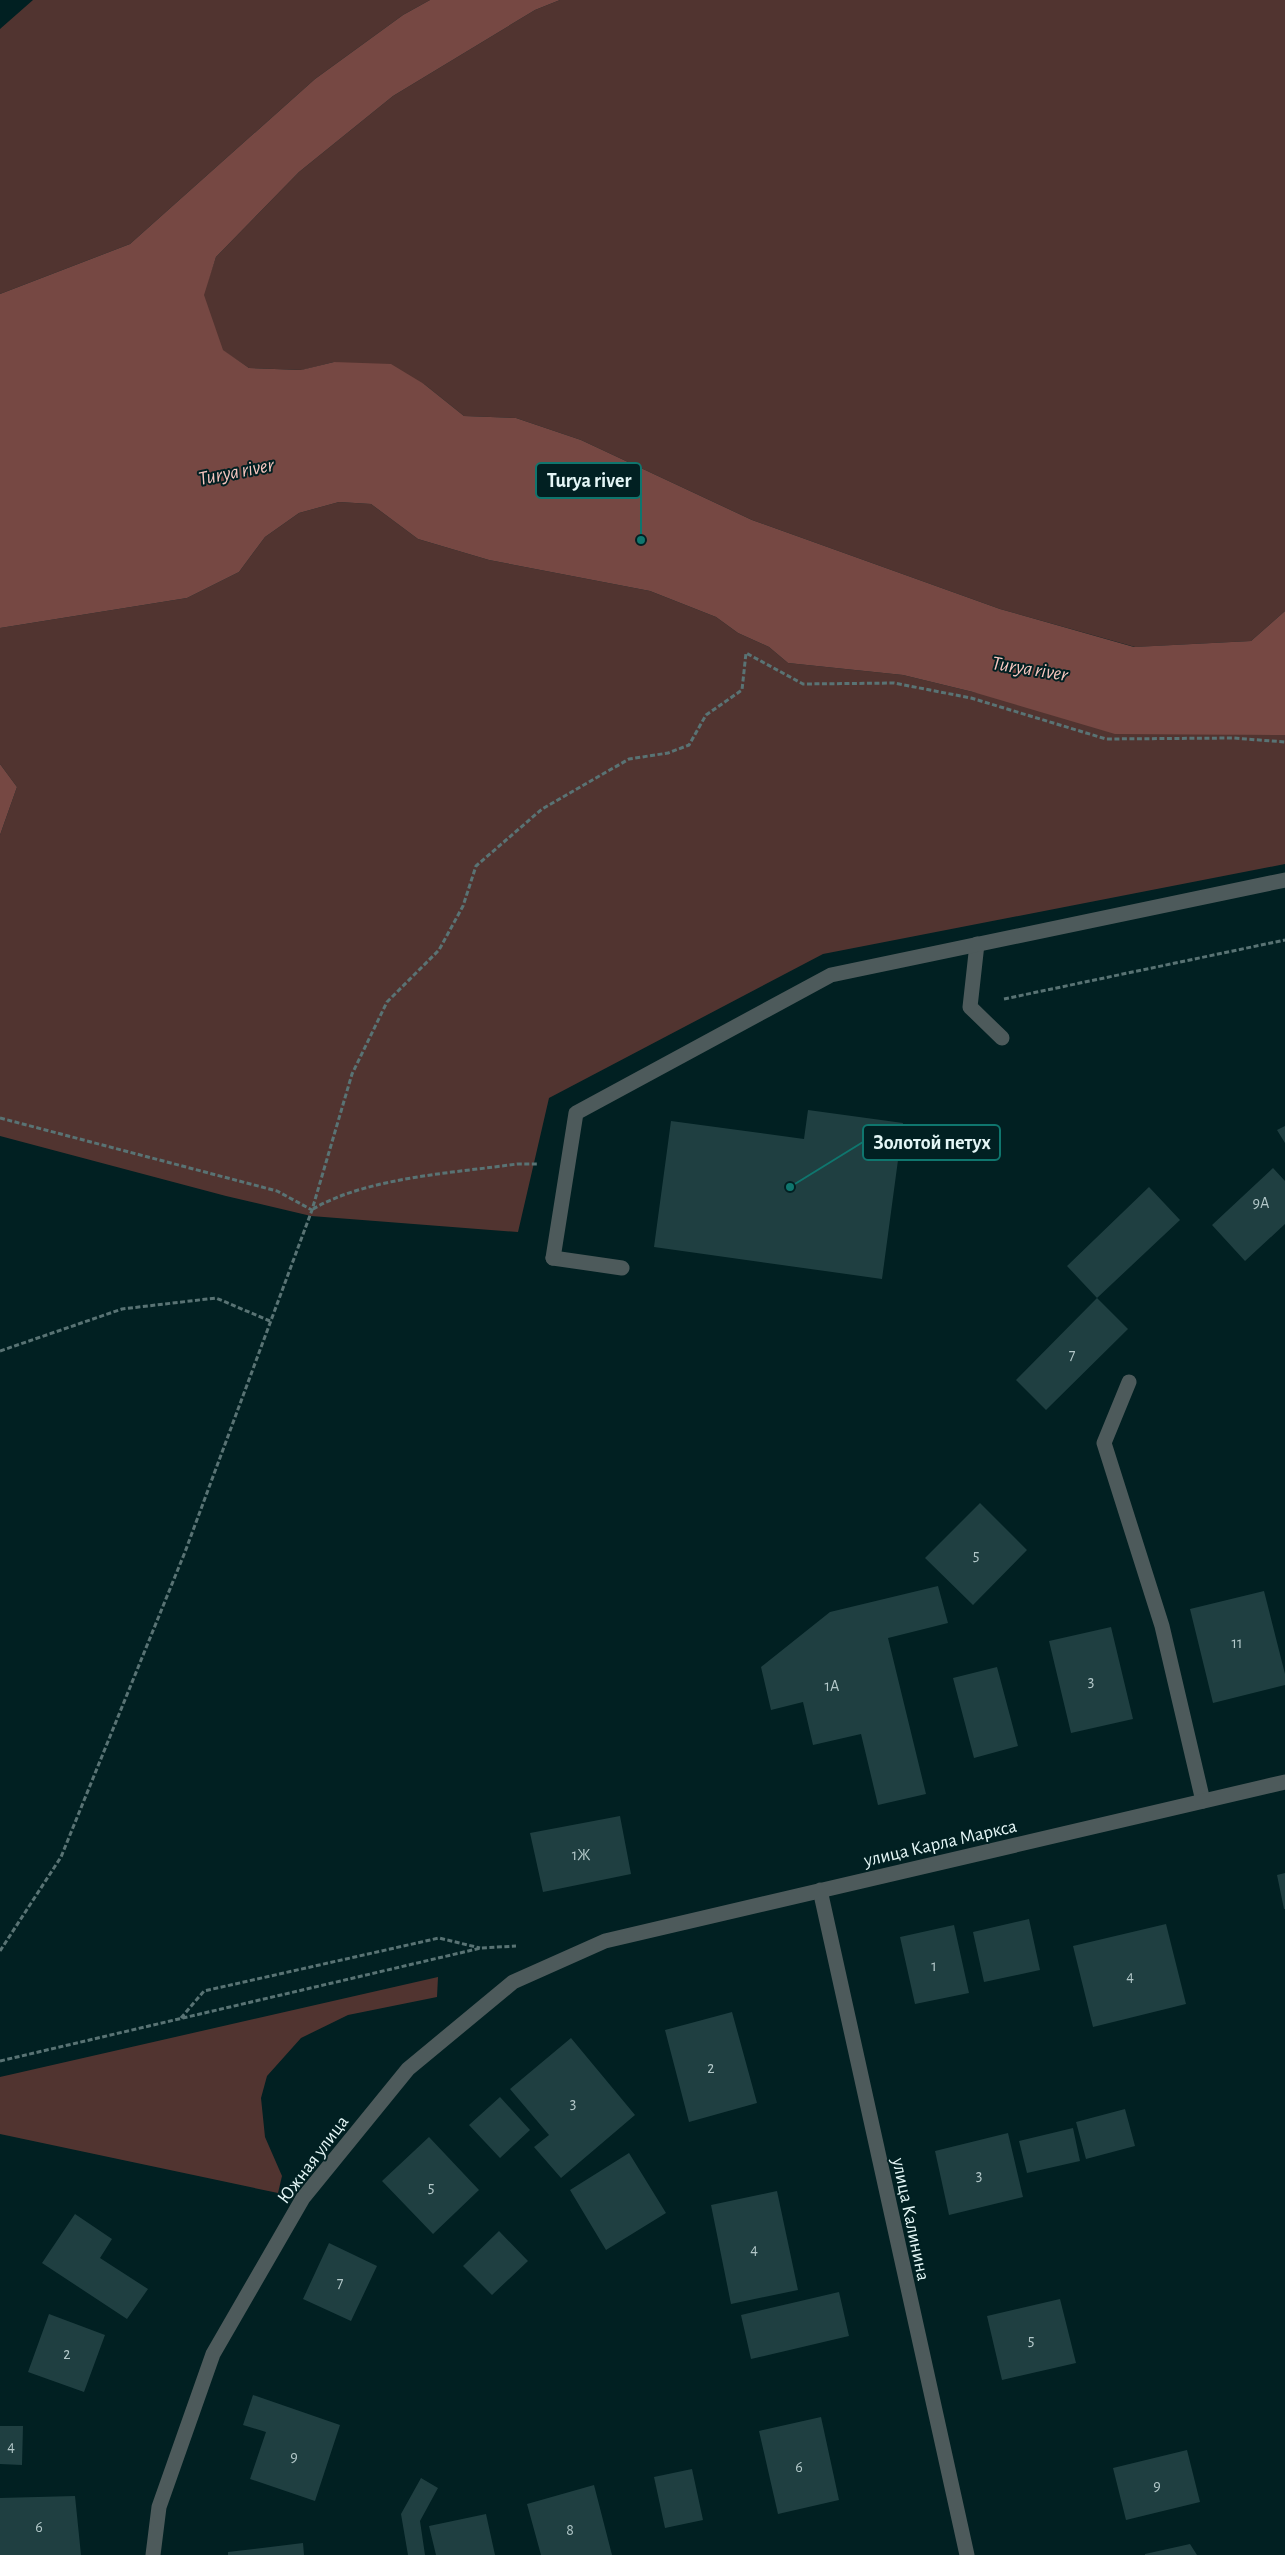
<svg xmlns="http://www.w3.org/2000/svg" width="1285" height="2555" viewBox="0 0 1285 2555" font-family="'Alegreya Sans',sans-serif">
<style>
.green{fill:#513430}
.water{fill:#764843}
.building{fill:#1f3f41}
.lines{fill:none;stroke-linecap:round;stroke-linejoin:round}
.path{stroke:#597374;stroke-width:3;stroke-dasharray:5 2.5;stroke-linecap:butt}
.lane{stroke:#4d5a5b;stroke-width:15}
.street{stroke:#4d5a5b;stroke-width:15}
.labels{text-anchor:middle;stroke-width:4;stroke-linejoin:round;paint-order:stroke}
.number-label{font-size:16px;fill:#b3c8c9}
.street-label{font-size:19px;fill:#e4f6f6;stroke:#012022}
.water-label{font-size:20px;font-style:italic;fill:#f6c6bf;stroke:#012022}
.leader{fill:none;stroke:#0f766e;stroke-width:2}
.callout-dot{fill:#0f766e;stroke:#012022;stroke-width:2}
.callout{fill:#012022;stroke:#0f766e;stroke-width:2}
.callout-label{font-size:20px;text-anchor:middle;font-weight:bold;fill:#e4f6f6}
</style>
<rect width="100%" height="100%" fill="#012022"/>
<path class="green" d="M33,0H430L403,15L315,79L130,244L0,294V29Z
M560,0H1285V611L1251,641L1135,647L1000,609L752,520L581,440L516,418L464,416L424,384L334,362L302,370L249,368L222,350L203,295L216,257L299,172L393,96L535,10Z
M339,502L371,504L418,539L489,560L650,591L716,617L738,633L769,647L788,663L903,675L973,692L1226,734L1285,735V864L823,954L549,1098L518,1232L311,1216L226,1196L0,1136V835L17,787L0,764V628L187,598L239,572L265,537L299,513Z
M438,1977L437,1997L348,2015L301,2038L267,2076L261,2098L265,2137L282,2176L278,2193L0,2134V2077Z"/>
<path class="water" d="M430,0H560L535,10L393,96L299,172L216,257L204,295L223,350L249,368L301,370L334,362L391,364L424,384L464,416L516,418L581,440L752,520L1000,609L1134,647L1251,641L1285,611V735L1115,734L973,692L903,675L788,663L769,647L738,633L716,617L650,591L489,560L418,539L371,504L339,502L299,513L265,537L239,572L187,598L0,628V294L130,244L315,79L403,15Z
M0,764L17,787L0,835Z"/>
<path class="building" d="M808,1110L903,1123L882,1279L654,1247L671,1121L804,1139Z
M1285,1126V1143L1277,1130Z
M1273,1168L1285,1181V1224L1245,1261L1212,1225Z
M1149,1187L1180,1220L1097,1298L1067,1266Z
M1097,1298L1128,1329L1046,1410L1016,1380Z
M980,1503L1027,1550L973,1605L925,1558Z
M938,1586L948,1623L888,1638L926,1794L878,1805L861,1734L813,1745L803,1702L771,1710L761,1667L830,1612Z
M1264,1591L1285,1674V1685L1213,1703L1190,1609Z
M1111,1627L1133,1719L1071,1733L1049,1641Z
M997,1667L1018,1746L974,1758L953,1678Z
M620,1816L631,1874L543,1892L530,1833Z
M1285,1873V1909H1284L1277,1875Z
M1029,1919L1040,1970L984,1982L973,1932Z
M1166,1924L1186,2004L1093,2027L1073,1946Z
M954,1925L969,1993L915,2004L900,1937Z
M732,2012L757,2103L689,2122L665,2030Z
M571,2038L635,2115L561,2178L534,2147L549,2135L510,2089Z
M500,2097L530,2130L500,2158L469,2125Z
M1125,2109L1135,2146L1086,2159L1076,2122Z
M1073,2128L1080,2161L1027,2173L1019,2141Z
M1008,2133L1023,2197L949,2215L935,2151Z
M429,2137L479,2190L433,2234L382,2181Z
M629,2153L666,2213L606,2250L570,2190Z
M777,2191L798,2290L731,2304L711,2205Z
M75,2214L112,2239L100,2258L148,2289L127,2319L42,2263Z
M499,2231L528,2261L492,2295L463,2266Z
M329,2243L377,2266L351,2321L303,2299Z
M839,2292L849,2336L751,2359L741,2315Z
M1060,2299L1076,2363L1002,2380L987,2316Z
M49,2314L105,2335L84,2392L28,2372Z
M253,2395L340,2425L315,2501L250,2479L266,2432L243,2425Z
M821,2417L839,2500L778,2514L759,2431Z
M0,2426H23L22,2465L0,2464Z
M1187,2450L1200,2502L1126,2520L1113,2468Z
M692,2469L703,2520L665,2528L654,2477Z
M421,2478L438,2488L420,2521L425,2555H408L401,2514Z
M594,2485L612,2555H541L527,2504Z
M75,2496L81,2555H0V2498Z
M486,2514L495,2555H436L429,2526Z
M303,2543L304,2555H228V2552Z
M1190,2544L1197,2555H1145V2554Z"/>
<g class="lines">
<path class="path" d="M1004,999L1285,940
M0,1118L277,1191L312,1210
M313,1209C368,1177 454,1173 517,1164H538
M0,1351L122,1309L216,1298L270,1321
M0,1951L61,1857L185,1552L312,1210L352,1074L387,1002L439,950L463,906L476,866L542,809L629,759L668,753L689,745L706,715L742,690L746,653L803,684L894,683L971,698L1106,739L1233,738L1285,742
M181,2018L204,1991L439,1938L480,1948
M0,2061L481,1948L516,1946"/>
<path class="lane" d="M977,944L970,1007L1002,1038
M553,1258L622,1268
M1129,1382L1104,1443L1162,1626L1203,1801"/>
<path class="street" d="M553,1258L576,1113L831,975L1285,880
M820,1890L967,2555
M153,2555L159,2507L213,2354L303,2198L408,2069L513,1982L605,1941L1285,1782"/>
</g>
<g class="labels">
<g class="number-label">
<text x="1261" y="1208">9А</text>
<text x="1072" y="1360">7</text>
<text x="976" y="1560">5</text>
<text x="1237" y="1648">11</text>
<text x="1091" y="1686">3</text>
<text x="832" y="1691">1А</text>
<text x="581" y="1860">1Ж</text>
<text x="934" y="1971">1</text>
<text x="1130" y="1981">4</text>
<text x="711" y="2073">2</text>
<text x="573" y="2108">3</text>
<text x="979" y="2180">3</text>
<text x="431" y="2192">5</text>
<text x="754" y="2254">4</text>
<text x="340" y="2288">7</text>
<text x="1031" y="2345">5</text>
<text x="67" y="2359">2</text>
<text x="11" y="2451">4</text>
<text x="294" y="2462">9</text>
<text x="799" y="2472">6</text>
<text x="1157" y="2491">9</text>
<text x="39" y="2532">6</text>
<text x="570" y="2535">8</text>
</g>
<g class="street-label">
<text transform="translate(940 1842) rotate(-13)" y="7">улица Карла Маркса</text>
<text transform="translate(312 2159) rotate(-53)" y="7">Южная улица</text>
<text transform="translate(912 2219) rotate(78)" y="7">улица Калинина</text>
</g>
<g class="water-label">
<text transform="translate(236 471) rotate(-11)" y="7">Turya river</text>
<text transform="translate(1030 668) rotate(9)" y="7">Turya river</text>
</g>
</g>
<path class="leader" d="M641 540L641 480M790 1187L863 1142"/>
<g class="callout-dot">
<circle cx="641" cy="540" r="5"/>
<circle cx="790" cy="1187" r="5"/>
</g>
<g class="callout">
<rect x="536" y="463" width="105" height="35" rx="5"/>
<rect x="863" y="1125" width="137" height="35" rx="5"/>
</g>
<g class="callout-label">
<text x="589" y="487">Turya river</text>
<text x="932" y="1149">Золотой петух</text>
</g>
</svg>
